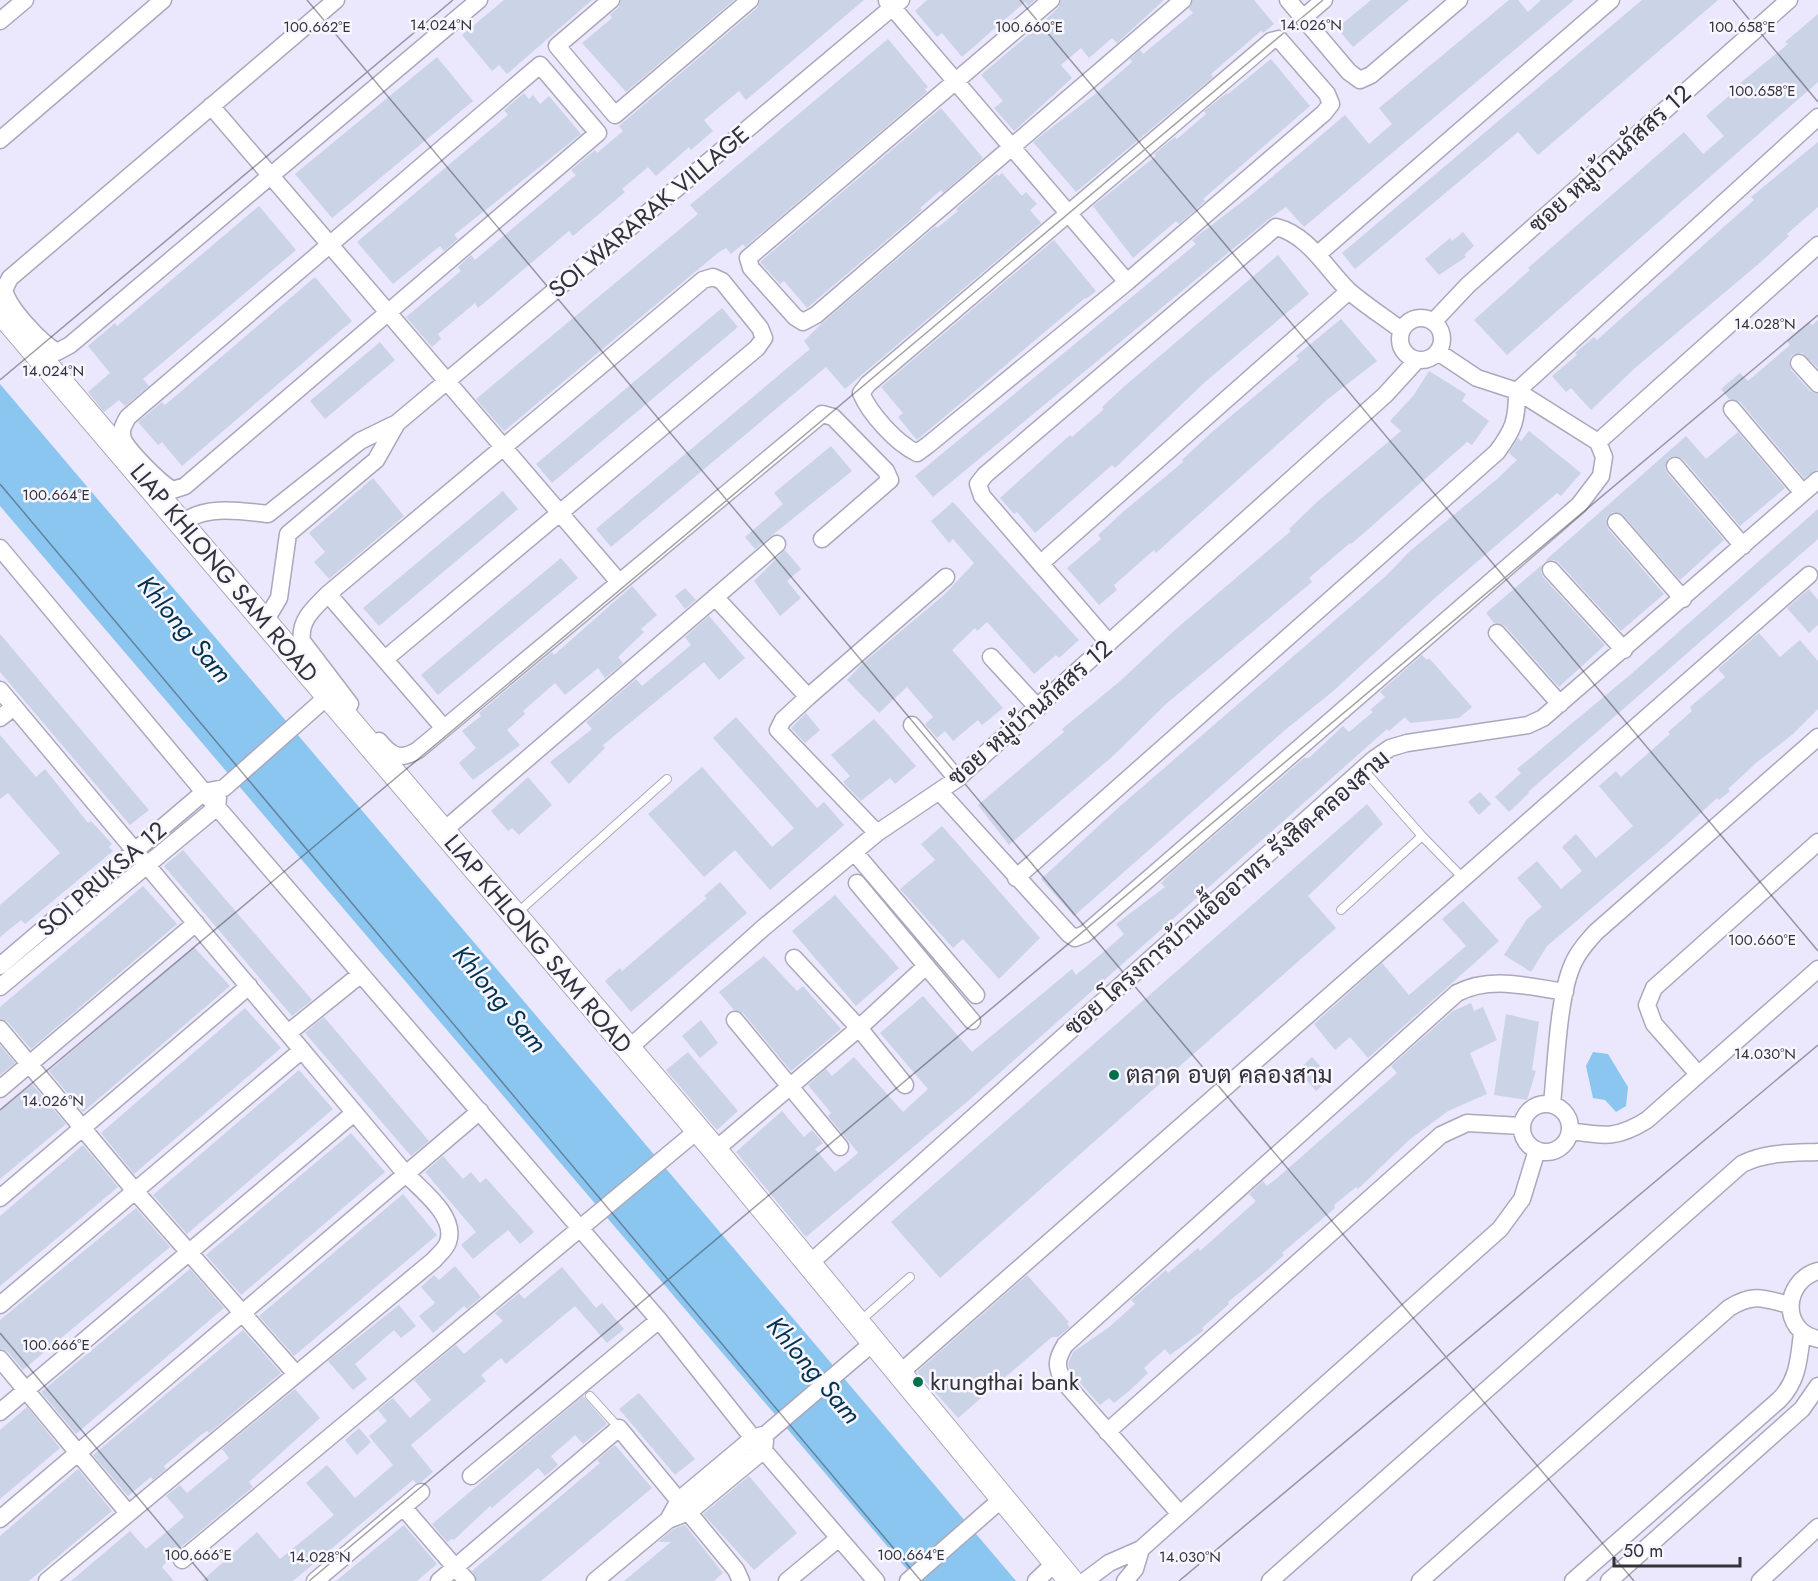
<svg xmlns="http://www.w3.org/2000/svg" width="1818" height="1581" viewBox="0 0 1818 1581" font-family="Jost,Sarabun,sans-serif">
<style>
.water{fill:#8bc6f0}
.building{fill:#cbd3e6}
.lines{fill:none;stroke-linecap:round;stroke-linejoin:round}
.service-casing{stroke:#aca8bb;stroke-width:10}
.minor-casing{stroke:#aca8bb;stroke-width:19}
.secondary-casing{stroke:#aca8bb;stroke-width:26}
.service{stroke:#fff;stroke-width:8}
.minor{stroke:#fff;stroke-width:16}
.secondary{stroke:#fff;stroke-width:24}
.ticks{fill:none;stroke:#333139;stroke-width:1.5;stroke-opacity:0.45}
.poi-dot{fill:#02714a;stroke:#f8f6ff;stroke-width:2}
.labels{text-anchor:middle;stroke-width:5;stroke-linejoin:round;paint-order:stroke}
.street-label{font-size:24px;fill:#333139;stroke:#f8f6ff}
.poi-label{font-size:24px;fill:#333139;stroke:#f8f6ff;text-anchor:start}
.water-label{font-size:26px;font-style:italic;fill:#01324e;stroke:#f8f6ff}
.ticks-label{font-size:15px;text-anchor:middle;fill:#333139;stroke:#f8f6ff;stroke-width:5;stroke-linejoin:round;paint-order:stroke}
</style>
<rect width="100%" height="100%" fill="#ebe7fc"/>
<path class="water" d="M0,384L1016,1581H917L0,506Z
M1593,1052L1608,1054L1628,1087L1626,1106L1616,1112L1605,1100L1593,1098L1586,1066Z"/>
<path class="building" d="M504,0H592L507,74L499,65L492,71L462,35Z
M621,0H734L626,92L582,43L612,18L610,15L618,8Z
M760,0H864L746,100L739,91L704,120L713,131L691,150L689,147L656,176L648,167L622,189L625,192L573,236L569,231L478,308L475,303L438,334L441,339L432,347L406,317L461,271L458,267L471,255L475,260L576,175L571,170L595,150L597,153L623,131L619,126L757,8Z
M927,0H1035L1028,6L1025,2L962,57L942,33L937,37L915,11Z
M1061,0H1164L1117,43L1112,38L1089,58L1081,48L1061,65L1072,78L1014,131L994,108L1003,101L981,75L1042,23L1058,8Z
M1193,0H1254L1274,24L1263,33L1261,31L1211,74L1213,77L1076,192L1033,142L1094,95L1132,62L1130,59L1140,50L1143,54L1193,13L1189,9Z
M1371,0H1409L1353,47L1337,28Z
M1509,0H1518L1528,12L1541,0H1574L1304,227L1286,207L1269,219L933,497L915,476L1196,244L1192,240L1252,194L1345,115L1369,144L1392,124L1379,108Z
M1642,0H1718L1538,155L1518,132L1355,269L1342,253Z
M1818,14V82L1507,355L1474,320L1530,270L1528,268L1684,132L1703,154L1724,136L1706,116L1730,95L1728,93L1788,44L1785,42Z
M888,39L928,87L925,89L927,92L745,247L743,244L731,254L726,248L719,252L504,431L476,399L698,214L690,205Z
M437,57L473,101L332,218L295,174Z
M1271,59L1310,106L1203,199L1205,201L1179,224L1176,221L1133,258L1093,206L1156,156L1154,154L1175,137L1177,139L1206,114L1204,111L1227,93L1228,94Z
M524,93L529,99L533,95L540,104L549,96L581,134L454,235L458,239L444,251L440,246L393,284L357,242L508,115L504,110Z
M941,108L983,158L943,193L941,190L920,208L922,210L807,308L784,281L780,284L760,262Z
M1818,142V207L1787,234L1789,236L1762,261L1635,368L1591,410L1571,388L1566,392L1552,376L1577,355L1575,353L1594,337L1597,340L1754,200L1751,197Z
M1002,173L1022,196L1026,192L1037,204L1030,210L1041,223L845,389L826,367L611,547L596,529L810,349L804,341L821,324L936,226L937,228L958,211L956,209L997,174L999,176Z
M259,206L296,250L143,379L149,386L125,406L119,400L104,412L88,392L110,373L88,346L115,323L117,326Z
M1463,232L1474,246L1464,255L1466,257L1439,275L1425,259L1450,238L1452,241Z
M1054,240L1096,291L1086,299L1085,298L917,440L898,417L903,413L881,387Z
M1278,255L1309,294L1205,382L1115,468L1112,465L1035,533L1017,512L1014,514L1000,498L1070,435L1072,437L1104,409L1102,407L1127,384Z
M315,277L352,321L182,466L162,442L158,445L138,422L162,402L165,405Z
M722,308L738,327L552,483L536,464Z
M1341,319L1377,361L1328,399L1156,553L1154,550L1114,585L1117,590L1099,605L1067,568L1101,539L1098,535L1124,511L1183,462L1182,460L1212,432L1299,359L1296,356Z
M1818,320V368L1802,353L1792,355L1789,360L1791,370L1810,391L1818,394V469L1804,478L1740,402L1729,399L1721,389L1740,373L1748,381L1790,345L1787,341L1809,322L1812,325Z
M380,342L395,360L325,419L310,401Z
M1429,371L1466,394L1462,401L1489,421L1472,445L1467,442L1365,532L1351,544L1350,543L1309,578L1312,582L1166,704L1114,755L1009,845L978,805L1064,732L1062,729L1119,682L1176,629L1291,531L1289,529L1317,502L1401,431L1390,421L1414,395Z
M1529,431L1581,473L1561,496L1557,493L1436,597L1332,692L1285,730L1074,916L1041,879L1118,808L1386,576L1410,551L1496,480L1517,460L1509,453L1518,438L1521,441Z
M1738,432L1785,488L1740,526L1683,459L1674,456L1668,458L1665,467L1667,473L1724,540L1680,580L1623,515L1613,512L1606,518L1608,529L1664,594L1621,631L1559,563L1554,560L1546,561L1547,559L1686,436L1706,459Z
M831,446L852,471L755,549L745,537L783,504L774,493Z
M373,478L404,516L329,579L314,562L325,552L309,533Z
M503,491L518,509L379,626L363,608Z
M953,502L1079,640L1059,658L1056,655L1034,674L987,622L977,631L975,628L952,650L1003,708L982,725L978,720L953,741L945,731L937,738L925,724L933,717L907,687L879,713L847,680L862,664L945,594L974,563L953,539L949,543L931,521Z
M1818,509V539L1528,792L1529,793L1509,812L1495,797L1521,773L1517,769L1630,675Z
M785,550L801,569L787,581L801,598L780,616L754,581Z
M561,558L578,578L438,695L421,675Z
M1543,564L1541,572L1543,577L1605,645L1559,687L1505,626L1494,623L1486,613Z
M632,586L657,615L641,629L644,632L618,657L623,663L605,678L598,668L565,695L555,683L523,711L525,714L507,730L520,745L473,780L459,763L476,748L462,731L481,716L479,713L552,652L554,655Z
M685,588L696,600L685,609L675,596Z
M1809,589L1818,600V625L1809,633L1787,608Z
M709,616L745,658L719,680L704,662L603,745L605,748L569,784L550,762L592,729L586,722L636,679L642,686L691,645L685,637Z
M1759,633L1780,657L1800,640L1818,661V709L1793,734L1756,763L1728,789L1730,791L1719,800L1717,798L1667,844L1547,946L1531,972L1504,955L1527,919L1542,907L1517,878L1537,861L1561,889L1582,871L1562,847L1576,834L1596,858L1633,826L1599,786L1616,771L1621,777L1670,734L1668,732L1692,711L1690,707L1725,677L1718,669Z
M0,634L149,810L130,825L0,672Z
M1422,655L1427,660L1429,658L1472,707L1459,718L1410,723L1405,717L1389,731L1387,729L968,1101L806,1237L736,1152L782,1111L804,1137L812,1130L823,1143L815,1149L835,1172L858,1153L828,1116L831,1113L808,1085L826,1069L832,1076L854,1057L903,1112L928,1089L880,1033L923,996L972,1052L1072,969L1076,975L1113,944L1124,934L1116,924L1165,887L1161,883L1172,872L1304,758H1309L1343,726L1349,732L1373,712L1370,710L1385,697L1380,692Z
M806,713L820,730L805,743L791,728Z
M736,717L817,808L824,802L844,825L770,890L735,850L704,877L648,814L702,767L772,847L794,828L713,738Z
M874,719L916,766L895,784L890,778L861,801L843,782L850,776L831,755Z
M0,735L36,777L45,769L88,823L91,821L112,844L109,847L113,851L25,924L21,920L0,937V905L60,853L8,793L0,799Z
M528,777L552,805L519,835L512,828L508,831L491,811Z
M1480,792L1491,804L1479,815L1468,802Z
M1367,804L1383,824L1308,896L1336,928L940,1278L891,1222Z
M942,826L1040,938L999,979L963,939L953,948L900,889L935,860L921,844Z
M183,850L312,1000L292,1016L164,866Z
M720,882L747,913L631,1012L605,981L620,968L622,971L707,898L704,896Z
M143,886L177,924L31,1049L8,1022L0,1019V1007Z
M835,895L899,968L856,1006L792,931Z
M1463,901L1499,941L1368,1058L1350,1037L1335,1050L1314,1024L1382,963L1409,995L1466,946L1442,919Z
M194,947L230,986L83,1112L49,1071Z
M764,956L797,991L803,986L841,1029L791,1071L743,1013L734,1010L719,992Z
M1471,1003L1474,1011L1483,1007L1497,1040L1470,1053L1487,1094L1448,1111L1409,1140L1358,1189L1356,1187L1334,1205L1335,1208L1282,1253L1284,1255L1265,1272L1228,1302L1229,1304L1202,1328L1204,1330L1170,1355L1165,1349L1144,1368L1148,1373L1129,1391L1114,1403L1109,1398L1100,1405L1071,1373L1068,1364L1073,1352L1108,1328L1135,1304L1131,1300L1166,1270L1168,1273L1198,1248L1200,1251L1256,1201L1249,1194L1263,1181L1267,1186L1276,1179L1397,1073L1391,1066L1453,1011Z
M245,1008L281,1048L134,1174L101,1133Z
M1506,1014L1539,1022L1532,1070L1536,1071L1527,1100L1494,1095Z
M324,1017L429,1141L411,1156L305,1033Z
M701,1020L718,1043L700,1058L682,1036Z
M0,1045L15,1063L0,1075Z
M688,1052L738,1111L717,1130L666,1070Z
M1312,1057L1331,1078L1316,1091L1298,1070Z
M299,1070L333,1109L187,1234L153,1195Z
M32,1084L66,1124L0,1179V1110Z
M351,1133L385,1172L241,1295L206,1255Z
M83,1145L118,1187L0,1286V1216Z
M443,1156L463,1179L471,1172L480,1183L486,1178L534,1232L520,1244L508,1230L473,1259L461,1245L476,1232L425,1172Z
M403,1194L437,1235L294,1356L259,1316Z
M136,1208L170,1247L23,1370L8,1352L0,1349V1320Z
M455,1266L481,1297L467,1309L464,1306L433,1333L419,1316L435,1303L421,1287L434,1275L439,1280Z
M562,1267L596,1308L602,1303L624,1329L607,1343L575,1306L506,1364L501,1358L481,1375L486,1381L411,1445L433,1472L421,1482L416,1483L413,1480L293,1581H202L257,1532L280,1559L334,1515L306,1483L327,1465L355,1498L393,1465L369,1436L387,1421L378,1410L393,1398L410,1418L431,1400L414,1380L456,1345L464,1354L503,1321L495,1313L519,1293L524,1299Z
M190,1269L224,1308L76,1434L41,1392Z
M1027,1275L1069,1322L1067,1324L1070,1327L1058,1337H1052L958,1418L917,1372Z
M399,1305L416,1326L401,1338L394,1330L355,1364L367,1379L353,1390L328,1361Z
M243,1330L281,1373L209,1433L207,1431L201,1435L164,1466L166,1469L153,1480L151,1477L128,1496L93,1455Z
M295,1389L320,1418L249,1482L253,1487L175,1552L162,1567L174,1581H71L130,1531L146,1549L184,1517L166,1496L180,1485L187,1493L229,1458L222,1449Z
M639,1393L695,1459L675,1475L619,1409Z
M583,1396L607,1424L583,1444L575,1435L551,1456L558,1465L545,1476L538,1468L492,1508L490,1506L454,1540L452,1539L447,1542L432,1524Z
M27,1407L60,1448L0,1499V1430Z
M359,1428L371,1442L357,1455L345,1440Z
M615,1445L652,1488L541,1581H477L472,1571L600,1463L597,1460Z
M78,1469L112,1511L29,1581H0V1536Z
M749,1476L797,1533L754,1570L703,1514Z
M404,1525L437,1564L417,1581H336Z
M685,1525L723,1573L714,1581H624L671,1542H658L673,1529Z"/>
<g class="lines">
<g class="service-casing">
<path id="service" d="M1363,769L1422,836
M1341,910L1422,836L1464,879
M517,913L667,779
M859,1322L910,1277
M590,1396L619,1428"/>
</g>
<g class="minor-casing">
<path id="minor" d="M336,0L10,278L4,290C9,309 40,342 57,352L70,345L479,0
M611,0L557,46L615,115L750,0
M1051,0L748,258L751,268L795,317L803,322L816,315L1183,0
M1288,0L1349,72L1360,80L1371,75L1459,0
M887,1L1127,282
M1303,18L1324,0
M0,21L25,0
M1279,39L1327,94L1331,104L1324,113L1127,282L928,445L917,453C896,443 870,414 861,393L868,384L1271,41Z
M540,65L598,133L185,486L173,490C161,484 128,451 123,439C120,430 124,424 128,417Z
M211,106L619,582
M0,140L163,0
M1318,254L1611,0
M1400 339a21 21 0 1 1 42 0a21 21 0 1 1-42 0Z
M1434,321L1468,285L1789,0
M1799,363L1818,384
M1732,409L1803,493
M1598,442L1818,245
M1675,466L1743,546
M1616,522L1683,599
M181,525C201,504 242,511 268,514L360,441L397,423L901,0
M0,548L204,792L659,1320L753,1438L876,1581
M1041,563L1349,291
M1551,570L1624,650
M328,594L443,727
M715,597L808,697
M266,625L267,618L279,598L288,534L376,460L397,423
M1497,633L1560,704
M1109,643L982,496L978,484L985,475L1276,227C1309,235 1326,269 1349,291C1365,305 1384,317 1401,330
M991,657L1038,708
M0,690L405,1173C421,1190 457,1216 448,1242C446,1249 438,1255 434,1260L47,1581
M350,704L302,641C299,620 314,608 328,594L703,280L713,277L722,281L760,328L764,338L757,348L385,659
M0,718L14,707
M912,725L957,779
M379,741C391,756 400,761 418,750L822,414L833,417L886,471L890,480L822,539
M940,792L1069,934L1075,938L1085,934L1579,505L1601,476L1604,457L1598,442L1517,391L1477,378L1438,352
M442,832L777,544
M877,833L778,730L783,720L808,697L946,577
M855,853L976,995
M1016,878L1497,452C1514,429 1517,420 1517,391L1818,117
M857,883L972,1021
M794,958L859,1028L905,1085
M0,966L204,792L224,788L328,696
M0,987L217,807L218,798
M735,1020L840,1147
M0,1029L135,1191L296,1374
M288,1033L361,974
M627,1050L763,928L877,833L957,779L1385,395L1417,360
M1698,1074L1654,1024L1647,1005L1654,988L1818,842
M0,1089L196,923
M1522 1128a24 24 0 1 1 48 0a24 24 0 1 1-48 0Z
M1552,1104C1556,1066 1558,999 1572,966C1577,953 1587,942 1596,932L1818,737
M1570,1131C1604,1136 1617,1139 1647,1120L1818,969
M715,1150L859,1028L926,966
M0,1198L249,986
M809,1264L1374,759L1390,748L1407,743L1528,725L1543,718L1818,480
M1818,1271C1783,1281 1780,1331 1818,1339
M0,1305L302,1050
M0,1359L128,1513
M901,1372L1809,575
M0,1412L354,1113
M1107,1432L1441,1135L1467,1123L1522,1126
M471,1476L659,1320
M403,1507L467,1581
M1180,1514L1065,1383C1055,1367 1056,1360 1065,1345L1457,993C1491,975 1529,987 1565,992
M0,1519L480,1111
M668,1520L679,1500L753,1438L766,1434L875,1341
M182,1560L698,1130
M315,1581L421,1492
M439,1581L619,1428L736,1570L741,1581
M595,1581L668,1520L689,1512L764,1450L765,1441
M787,1581L839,1538
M908,1581L1004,1497
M1036,1581L1057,1561
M1085,1581L1109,1563L1141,1549L1500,1229L1522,1199L1537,1150
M1125,1581L1135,1569L1141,1549
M1270,1581L1742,1164C1766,1152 1791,1153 1818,1152
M1420,1581L1729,1308C1753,1293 1763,1298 1789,1305
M1573,1581L1779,1400C1798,1381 1799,1359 1802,1333
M1609,1581L1802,1409L1818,1386
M1760,1581L1818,1527"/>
</g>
<g class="secondary-casing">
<path id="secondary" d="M0,311L715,1150L1071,1581"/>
</g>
<use href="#service" class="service"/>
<use href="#minor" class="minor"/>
<use href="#secondary" class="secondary"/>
</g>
<path class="ticks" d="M307,0L1634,1581M1020,0L1818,951M1733,0L1818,102M0,380L453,0M0,484L921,1581M0,1110L1323,0M0,1333L208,1581M309,1581L1818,315M1179,1581L1818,1045"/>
<g class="poi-dot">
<circle cx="1114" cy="1075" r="6"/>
<circle cx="918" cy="1382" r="6"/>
</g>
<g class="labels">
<g class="street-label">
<text transform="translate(1610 159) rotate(-42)" y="8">ซอย หมู่บ้านภัสสร 12</text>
<text transform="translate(649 212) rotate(-40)" y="8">SOI WARARAK VILLAGE</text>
<text transform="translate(224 573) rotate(50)" y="8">LIAP KHLONG SAM ROAD</text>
<text transform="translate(1030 713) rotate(-41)" y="8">ซอย หมู่บ้านภัสสร 12</text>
<text transform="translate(102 879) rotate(-41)" y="8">SOI PRUKSA 12</text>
<text transform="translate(1227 893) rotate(-41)" y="8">ซอย โครงการบ้านเอื้ออาทร รังสิต-คลองสาม</text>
<text transform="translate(538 944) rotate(50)" y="8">LIAP KHLONG SAM ROAD</text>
</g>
<g class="poi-label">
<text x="1126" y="1083">ตลาด อบต คลองสาม</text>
<text x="930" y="1390">krungthai bank</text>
</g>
<g class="water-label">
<text transform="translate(185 629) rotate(50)" y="9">Khlong Sam</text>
<text transform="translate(500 999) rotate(50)" y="9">Khlong Sam</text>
<text transform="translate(814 1370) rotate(50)" y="9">Khlong Sam</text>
</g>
</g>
<g class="ticks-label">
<text x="441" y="30">14.024°N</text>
<text x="1311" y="30">14.026°N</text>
<text x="317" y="32">100.662°E</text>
<text x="1029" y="32">100.660°E</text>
<text x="1742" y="32">100.658°E</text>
<text x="1762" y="96">100.658°E</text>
<text x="1765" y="329">14.028°N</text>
<text x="53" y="376">14.024°N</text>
<text x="56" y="500">100.664°E</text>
<text x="1762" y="945">100.660°E</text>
<text x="1765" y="1059">14.030°N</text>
<text x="53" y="1106">14.026°N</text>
<text x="56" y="1350">100.666°E</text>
<text x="198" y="1560">100.666°E</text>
<text x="911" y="1560">100.664°E</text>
<text x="320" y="1562">14.028°N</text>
<text x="1190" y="1562">14.030°N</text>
</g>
<path d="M1614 1557v9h126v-9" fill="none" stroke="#333139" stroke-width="3"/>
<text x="1623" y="1557" font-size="18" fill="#333139" stroke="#f8f6ff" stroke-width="4.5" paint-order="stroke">50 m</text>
</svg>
